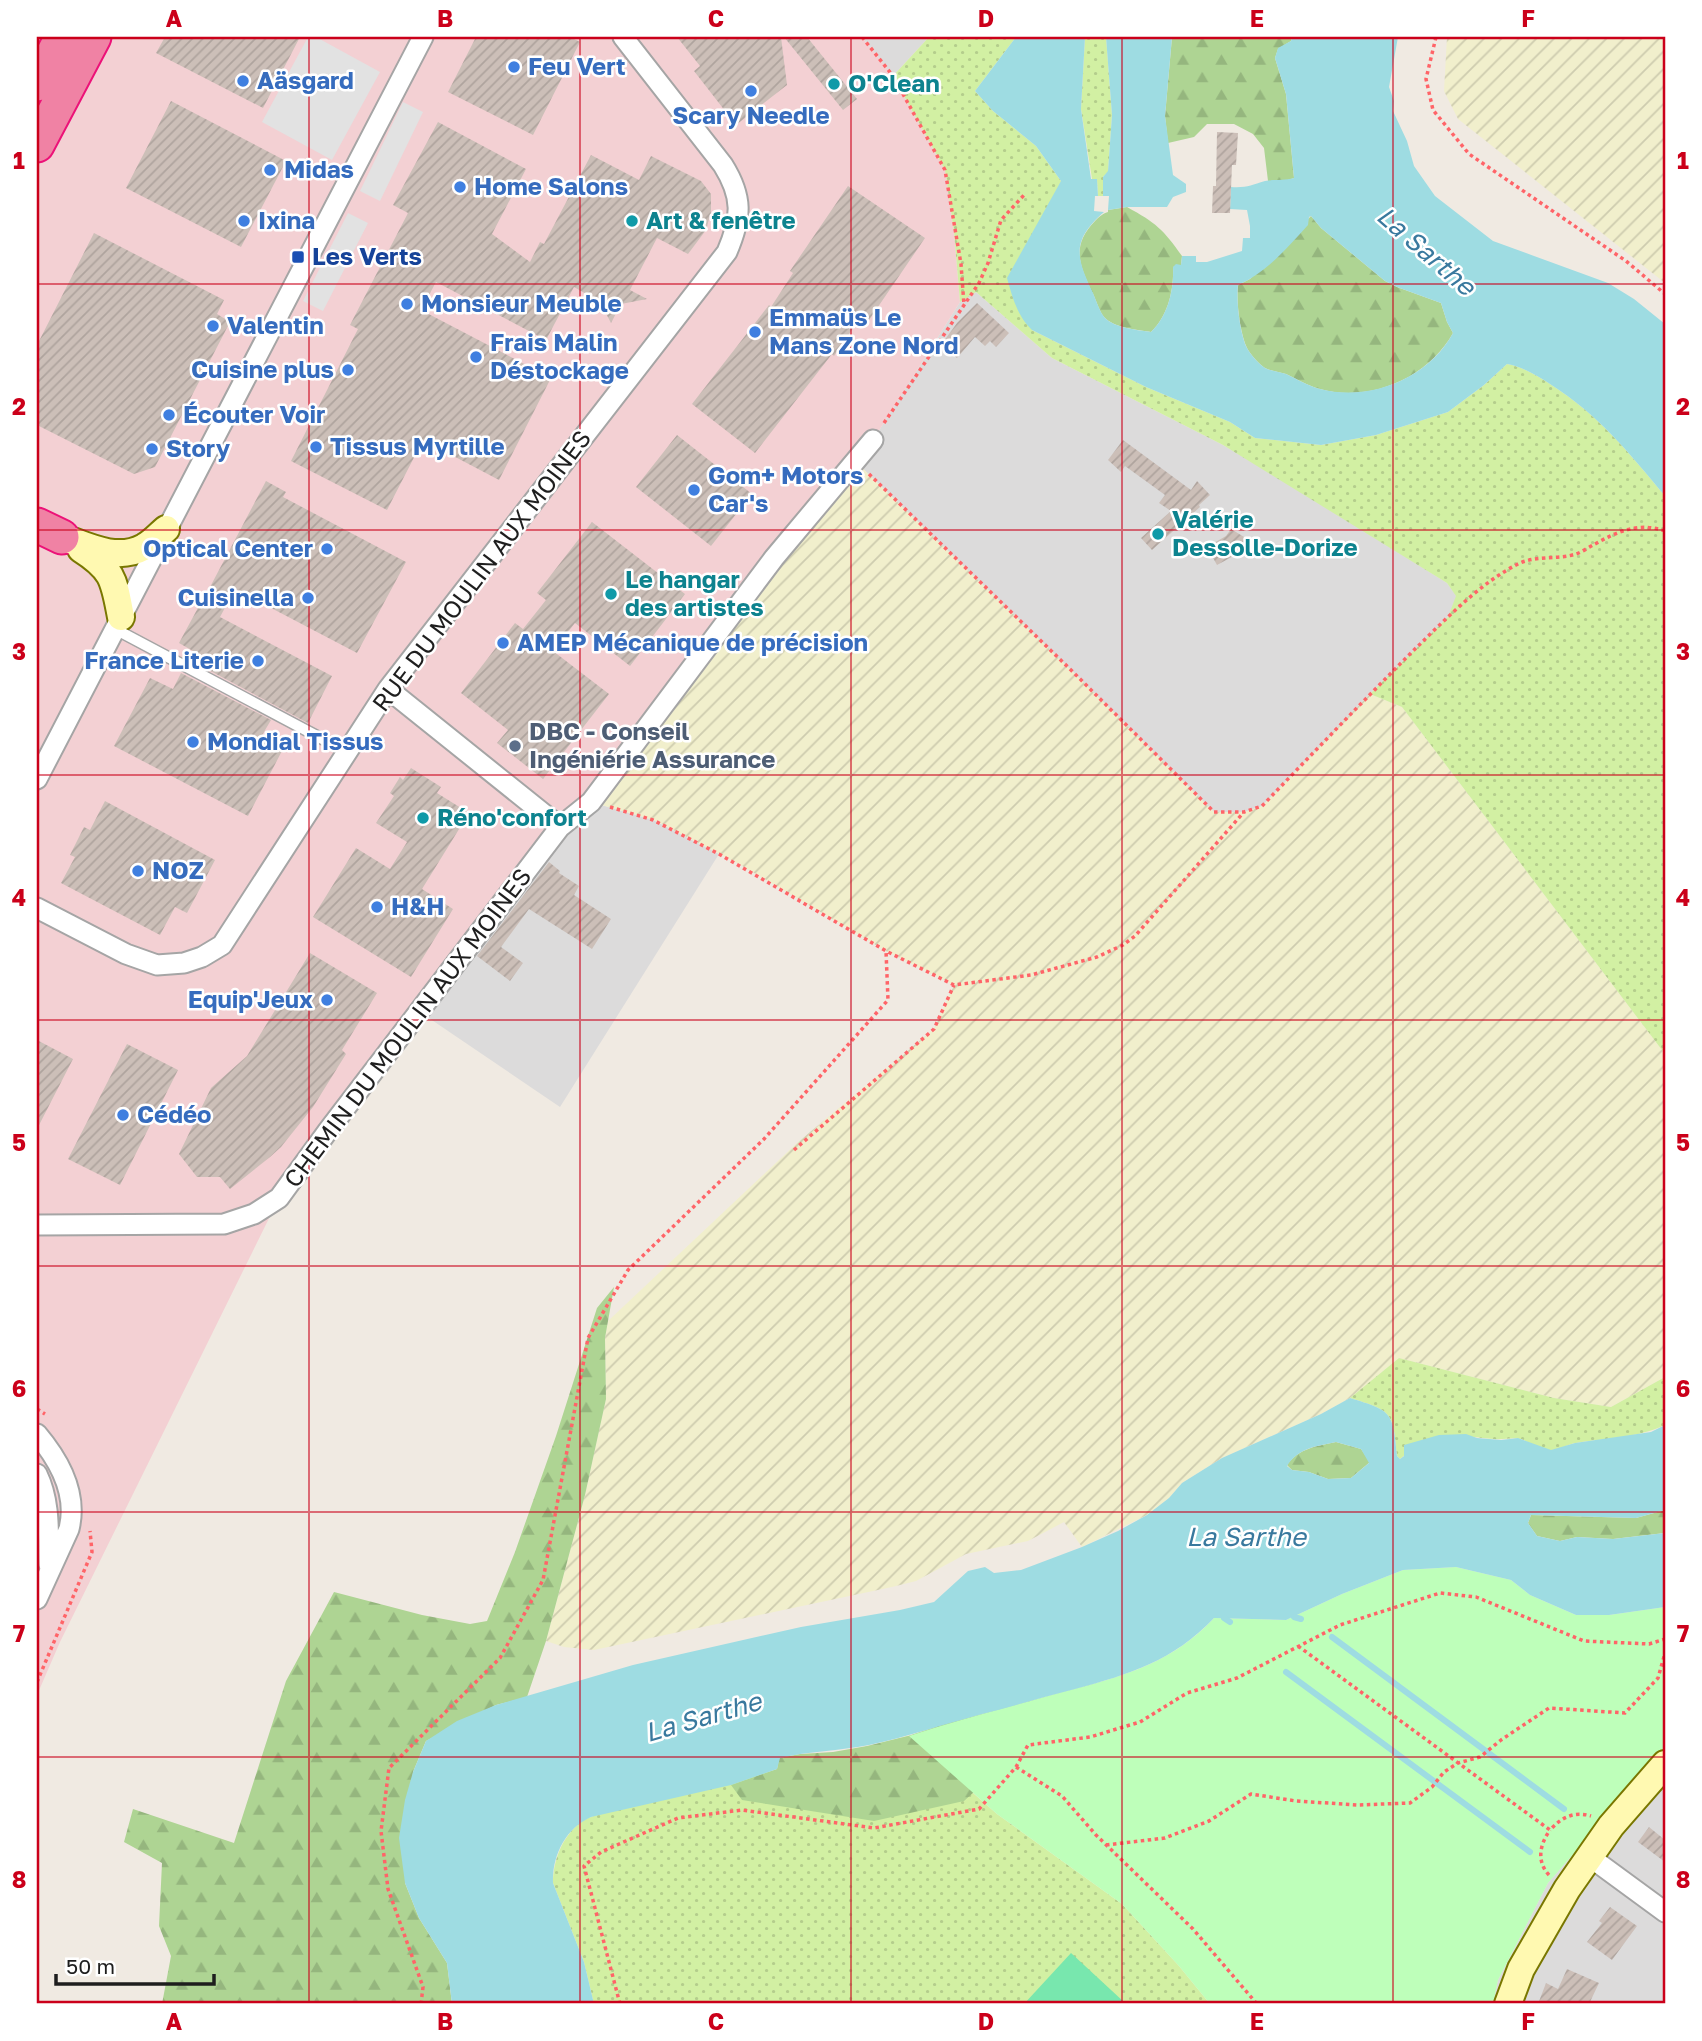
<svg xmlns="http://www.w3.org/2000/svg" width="1702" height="2041" viewBox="0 0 1702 2041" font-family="'Golos Text',sans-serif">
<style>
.residential{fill:#dcdbdb}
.commercial{fill:#f3d0d3}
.farmland{fill:url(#farmland-furrows)}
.grass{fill:url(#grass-dots)}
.forest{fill:url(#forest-firs)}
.park{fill:#beffba}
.pitch{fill:#78e7ae}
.parking{fill:#e2e2e2}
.water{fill:#9edce2;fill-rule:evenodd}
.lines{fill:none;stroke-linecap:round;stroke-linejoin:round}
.stream{stroke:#9edce2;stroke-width:6}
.building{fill:url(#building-hatch)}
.lane-casing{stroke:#a5a5a5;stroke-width:13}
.street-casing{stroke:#a5a5a5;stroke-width:23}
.secondary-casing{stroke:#797700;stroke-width:30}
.highway-casing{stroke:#ec1278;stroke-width:37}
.path{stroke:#ff6468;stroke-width:3.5;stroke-dasharray:3.5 3.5;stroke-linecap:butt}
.lane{stroke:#fff;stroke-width:10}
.street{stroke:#fff;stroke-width:19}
.secondary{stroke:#fff9b1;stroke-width:26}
.highway{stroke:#f082a4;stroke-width:33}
.grid{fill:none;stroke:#cb001a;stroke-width:2;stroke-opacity:0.55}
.shop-dot{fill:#3f7fe0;stroke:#fff;stroke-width:2.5}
.culture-dot{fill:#0f9aa8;stroke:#fff;stroke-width:2.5}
.transit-dot{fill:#1a4fb4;stroke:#fff;stroke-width:2.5}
.service-dot{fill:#5c6f8a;stroke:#fff;stroke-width:2.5}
.labels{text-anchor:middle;stroke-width:5;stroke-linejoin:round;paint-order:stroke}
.shop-label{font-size:24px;font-weight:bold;fill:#366cbe;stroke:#fff;text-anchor:start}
.culture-label{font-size:24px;font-weight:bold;fill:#0d838f;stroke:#fff;text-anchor:start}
.transit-label{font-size:24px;font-weight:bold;fill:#164399;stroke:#fff;text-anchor:start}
.street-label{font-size:24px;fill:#1e1e1e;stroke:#fff}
.service-label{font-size:24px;font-weight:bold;fill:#4e5e75;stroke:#fff;text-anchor:start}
.water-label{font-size:26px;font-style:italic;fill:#39799e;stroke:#fff}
.neatline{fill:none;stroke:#cb001a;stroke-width:2.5}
.grid-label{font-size:23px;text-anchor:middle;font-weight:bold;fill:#cb001a}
</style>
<defs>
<pattern id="farmland-furrows" width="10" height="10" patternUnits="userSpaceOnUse" patternTransform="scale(1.75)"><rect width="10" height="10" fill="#f1efcc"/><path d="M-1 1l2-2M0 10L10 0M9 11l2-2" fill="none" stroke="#ceccaf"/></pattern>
<pattern id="grass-dots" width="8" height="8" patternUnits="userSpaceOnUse" patternTransform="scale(1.75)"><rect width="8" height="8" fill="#d2f0a3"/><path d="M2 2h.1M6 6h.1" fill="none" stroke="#b4cd8c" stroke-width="1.8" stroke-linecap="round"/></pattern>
<pattern id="forest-firs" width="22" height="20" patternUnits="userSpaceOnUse" patternTransform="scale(1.75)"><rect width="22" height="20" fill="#aed493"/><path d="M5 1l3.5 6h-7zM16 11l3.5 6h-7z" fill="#95b67e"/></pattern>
<pattern id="building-hatch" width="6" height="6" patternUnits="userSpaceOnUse" patternTransform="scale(1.75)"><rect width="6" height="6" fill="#ccbfb8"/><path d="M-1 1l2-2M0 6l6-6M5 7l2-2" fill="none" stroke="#afa49e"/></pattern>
</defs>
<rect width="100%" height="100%" fill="#f0eae2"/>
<path class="residential" d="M862,37H929L893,76Z
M976,292L1052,358L1223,445L1275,475L1447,583L1457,596L1448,617L1370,694L1262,806L1244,812H1214L1072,671L854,460L873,440L960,302Z
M591,802L653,820L719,854L560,1107L420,1012Z
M1665,1749V2004H1493L1498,1980L1548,1883Z"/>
<path class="commercial" d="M37,37H862L893,76L945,170L954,232L960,302L873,440L279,1198L60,1642L37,1695Z"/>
<path class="farmland" d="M1447,37H1665V283L1458,119L1444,91Z
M854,460L1072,671L1214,812H1244L1262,806L1370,694L1402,707L1665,1054V1377L1611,1407L1554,1398L1399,1358L1350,1398L1321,1414L1222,1458L1182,1483L1169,1498L1147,1515L1082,1547L1064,1522L1028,1541L966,1554L916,1581L892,1587L594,1650L564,1647L546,1641L585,1495L606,1399L605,1338L608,1321L798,1142L934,1029L954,985L886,951L739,864L654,820L591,802Z"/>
<path class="grass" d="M929,37H1016L975,91L993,111L1036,146L1061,181L1032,330L1146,387L1230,422L1255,438L1321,445L1376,435L1448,412L1484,385L1507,364C1523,367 1536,375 1550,384C1599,415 1629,453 1665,496V1054L1402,707L1370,694L1448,617L1456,596L1447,583L1223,445L1052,358L976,292L960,302L954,232L945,170L893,76Z
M1085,37H1106L1112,115L1108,172L1103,177V196H1098L1097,179H1092L1081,109Z
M1399,1358L1554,1398L1611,1407L1665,1377V1425C1638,1438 1606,1438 1576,1443C1568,1444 1559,1450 1551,1450C1541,1451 1530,1442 1521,1439C1512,1437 1503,1440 1494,1439C1452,1435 1435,1428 1400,1459L1397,1456C1393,1411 1392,1411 1350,1398Z
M908,1736L997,1814L1122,1904L1179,1966L1210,2004H594L584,1962L553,1883C553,1861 562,1837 580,1823C590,1815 605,1813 617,1810Z"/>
<path class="forest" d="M1172,37H1292L1291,41L1278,49L1275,58L1286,94L1294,178L1285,181H1268L1264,148L1253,134L1234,124H1207L1194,137L1168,143L1165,116Z
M1127,207C1156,223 1163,229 1182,256L1181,265L1173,267C1174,290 1168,316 1151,332C1138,330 1114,328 1104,317C1099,311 1096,299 1092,292C1079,264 1071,246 1095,221C1100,216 1102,214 1108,212V210Z
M1311,216L1321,228L1385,281L1397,287L1441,303L1447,322L1453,333C1428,378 1370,403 1320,389C1308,386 1297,379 1286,374C1279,372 1271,371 1265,368C1260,365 1250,354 1247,348C1240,333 1236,302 1238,285L1250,279Z
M614,1287L605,1338L606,1399L585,1495L546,1641L527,1697L496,1705L426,1741L413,1772L405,1883L419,1918L447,1963L452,2004H162L171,1956L159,1926L162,1863L124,1842L133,1809L234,1843L286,1681L334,1592L422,1615L470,1624L487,1621L515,1552L556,1436L597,1308Z
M1336,1442L1361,1449L1370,1462L1351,1478L1328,1479L1309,1472L1292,1470L1287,1465C1299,1448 1317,1446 1336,1442Z
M1665,1510V1533L1613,1539L1577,1537L1560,1541L1537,1536L1528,1523L1531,1515L1636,1518Z
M1124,1676L1015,1755L964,1801L874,1821L742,1800L731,1785L777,1769L779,1758L800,1754L833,1752L867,1746L908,1736L944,1724Z"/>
<path class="park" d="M1456,1567L1511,1580L1530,1595L1576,1615H1609L1665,1607V1749L1548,1883L1498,1980L1493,2004H1210L1179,1966L1122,1904L997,1814L909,1736C954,1721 1001,1709 1048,1696C1111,1679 1168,1668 1214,1618L1286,1620L1342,1594L1403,1570Z"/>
<path class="pitch" d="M1071,1953L1124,2002L1122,2004H1024Z"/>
<path class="parking" d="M308,37H316L380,72L332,160L262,122Z
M403,102L423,112L380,201L360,191Z
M348,213L368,223L323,311L303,301Z"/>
<path class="water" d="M1016,37H1085L1081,109L1091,179H1097L1098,196H1095L1094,211L1104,212C1071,241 1076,257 1093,293C1096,300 1100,313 1105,318C1115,328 1138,330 1151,332C1168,316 1174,290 1173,267L1176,264L1181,265L1182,256H1196V262H1207L1242,251L1243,238H1250V226L1247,210L1230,209L1231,187C1247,188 1251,185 1265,181C1275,179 1284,181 1294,178L1286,94L1275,58L1278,48L1291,41L1292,37H1398L1389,87L1394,101L1393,111L1407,141L1414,166L1435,196L1493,241L1608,283L1634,299L1665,324V496C1629,453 1599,415 1550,384C1536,375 1523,367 1507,364L1484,385L1448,412L1376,435L1321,445L1255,438L1230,422L1146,387L1032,330C1017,316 1012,296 1007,278L1061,181L1036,146L993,111L975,91ZM1311,216L1321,228L1385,281L1397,287L1441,303L1447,322L1453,333C1429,378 1370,402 1320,389C1308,386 1297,379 1286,374C1280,372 1271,371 1265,368C1260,365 1250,354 1247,348C1240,334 1236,301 1238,285C1267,272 1287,248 1308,225L1309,217Z
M1106,37H1172L1165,116L1173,175L1186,184V192L1173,197L1167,207H1127L1108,210L1109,196H1103V177L1108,171L1112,115Z
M1350,1398C1392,1411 1393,1411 1397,1456L1400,1459L1404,1456V1445L1439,1435L1466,1434L1477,1438L1501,1440L1518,1438L1551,1450L1575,1443L1651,1432L1665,1425V1510L1636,1518L1531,1515L1528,1523L1537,1536L1560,1541L1577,1537L1613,1539L1665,1533V1607L1609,1615H1576L1530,1595L1511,1580L1456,1567L1403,1570L1342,1594L1286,1620L1214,1618C1173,1661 1130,1674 1075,1689C1044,1697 1013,1706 982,1714C944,1724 907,1737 869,1745C839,1751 809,1751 780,1758L777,1769L731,1785L591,1817C566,1828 552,1855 553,1883L584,1962L594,2004H452L447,1963L419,1918L405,1883L399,1838L405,1800L413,1772L426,1741L457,1721L496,1705L633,1665L801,1627L900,1610L934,1602L968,1571L985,1567L994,1573L1021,1570L1082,1547L1118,1531L1147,1515L1169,1498L1182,1483L1222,1458L1321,1414ZM1336,1442L1361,1449L1369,1463L1351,1478L1328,1479L1309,1472L1292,1470L1287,1466C1298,1448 1317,1446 1336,1442Z"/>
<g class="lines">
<path class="stream" d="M1294,1617L1301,1619
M1224,1618L1230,1622
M1332,1637L1564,1809
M1286,1672L1530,1852"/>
</g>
<path class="building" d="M165,37H300L263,108L156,53Z
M476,37H570L580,42L533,135L448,92Z
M677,37H781L787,85L736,125L694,71L700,66Z
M784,37H807L857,99L843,110Z
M171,101L286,161L241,247L126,188Z
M438,122L526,169L492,234L530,262L540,242L544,244L591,155L639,180L651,156L701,181L711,194V212L706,230L688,254L657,238L630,290L647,299L621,304L611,323L600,302L574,287L546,340L436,282L421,310L551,378L499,480L423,440L387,510L291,461L358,329L350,325L408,213L393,205Z
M1217,132L1238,133L1236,165H1232L1230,213H1212L1213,186H1216Z
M848,186L925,238L867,323L860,318L834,356L832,354L755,453L692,404L769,305L771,307L793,273L790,271Z
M94,233L224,300L217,314L230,322L155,467L134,474L37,425V345Z
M977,303L1009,333L996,347L990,341L985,346L975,337L957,358L941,345L957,323Z
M677,435L752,494L711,546L636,487Z
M1123,440L1191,490L1197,481L1210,495L1199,505L1200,507L1152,550L1141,538L1171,511L1159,503L1165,495L1125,466L1121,472L1108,460Z
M266,481L286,492L283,497L406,562L357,653L235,589L220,617L332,676L308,723L188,659L193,651L179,643L199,606H200Z
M592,522L685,594L630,666L575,623L553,651L609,694L543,779L497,743L508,730L461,693L515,623L523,629L546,600L537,593Z
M1231,529L1249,540L1239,553L1217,565L1207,547L1226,536Z
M181,673L271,720L261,737L283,749L248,816L114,746L150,678L173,689Z
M411,768L441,787L437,793L469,813L422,889L453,909L411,977L313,917L356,848L390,869L407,842L376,823L394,796L390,793L400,777L403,780Z
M105,801L215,860L187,913L175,907L160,935L61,883L75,857L70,855L84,827L90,830Z
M549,862L560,871L559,873L579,886L574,895L611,919L592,949L529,909L501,947L523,963L510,981L477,956Z
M310,953L377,993L342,1050L346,1054L313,1107L281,1147L270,1157L230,1189L220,1177H197L179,1154L211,1088L247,1056Z
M37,1040L73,1059L37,1129Z
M127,1044L178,1070L120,1185L68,1159Z
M1649,1827L1665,1840V1862L1638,1842Z
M1610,1907L1637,1926L1612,1960L1587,1942L1602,1923L1599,1921Z
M1567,1969L1599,1983L1589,2004H1538L1546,1983L1558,1989Z"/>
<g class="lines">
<g class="lane-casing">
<path id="lane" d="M115,629L347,752"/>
</g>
<g class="street-casing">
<path id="street" d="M388,689L560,827
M37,779L423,37
M37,908L126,954L157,965L184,963L202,957L222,945L388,689L727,252C742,217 743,197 723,165L623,37
M37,1225L224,1224L254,1214L279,1198L327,1132L560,827L591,802L774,558L873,440
M37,1434C59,1460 78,1493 69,1529L37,1599
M37,1474C51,1503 48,1534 49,1565
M1590,1857L1665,1912"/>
</g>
<g class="secondary-casing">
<path id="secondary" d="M62,537C87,546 117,562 144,547C152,543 159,535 166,529
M81,549C114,570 114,581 121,617
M1508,2004L1521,1969L1567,1889L1611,1826L1665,1764"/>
</g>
<g class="highway-casing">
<path id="highway" d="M37,84L62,37
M37,145L94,37
M37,525L62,537"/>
</g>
<path class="path" d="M862,37L893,76L945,170L961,264L964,305
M1436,37L1426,79L1433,110L1469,154L1626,261L1665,294
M884,423L979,283L988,263L1001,220L1025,194
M869,474L1072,671L1214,812H1244L1262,806C1313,753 1363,701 1415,649C1445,620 1480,583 1518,564C1536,555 1557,560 1576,554C1582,552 1589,547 1595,544C1618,531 1639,522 1665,531
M610,807L653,820L719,854L886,951L954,985L1031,975L1097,957L1123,945L1135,936L1244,812
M794,1150L934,1029L954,985
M37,1409L45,1414
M1298,1646L1550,1830C1562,1817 1574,1811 1591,1816
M37,1682L92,1552L90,1531
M1016,1767L1062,1796L1096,1835L1193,1929L1257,2004
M1106,1845L1165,1838L1209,1821L1251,1794L1296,1801L1358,1805L1410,1803L1432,1787L1444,1772L1458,1763L1480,1757L1501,1740L1549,1708L1625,1713L1658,1678L1665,1653
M1549,1875C1536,1861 1540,1844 1550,1830
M421,2004L423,1987L388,1889L381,1831L389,1768L500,1658L543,1580L588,1338L628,1270L764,1139L888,1000L886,951
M620,2004L584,1866L601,1852L678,1818L742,1810L874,1828L979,1809L1016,1767L1028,1745L1090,1737L1140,1722L1187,1693L1237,1678L1340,1625L1440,1593L1476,1597L1584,1641L1649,1644L1665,1639"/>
<use href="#lane" class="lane"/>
<use href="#street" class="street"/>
<use href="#secondary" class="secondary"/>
<use href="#highway" class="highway"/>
</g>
<path class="grid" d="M309,37V2004M580,37V2004M851,37V2004M1122,37V2004M1393,37V2004M37,284H1665M37,530H1665M37,775H1665M37,1020H1665M37,1266H1665M37,1512H1665M37,1757H1665"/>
<g class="shop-dot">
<circle cx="514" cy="67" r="7"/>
<circle cx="243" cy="81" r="7"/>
<circle cx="751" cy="91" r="7"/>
<circle cx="270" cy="170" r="7"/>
<circle cx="460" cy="187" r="7"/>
<circle cx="244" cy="221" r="7"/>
<circle cx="407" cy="304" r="7"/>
<circle cx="213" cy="326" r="7"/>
<circle cx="755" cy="332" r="7"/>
<circle cx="476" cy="357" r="7"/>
<circle cx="348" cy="370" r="7"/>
<circle cx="169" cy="415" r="7"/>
<circle cx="316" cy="447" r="7"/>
<circle cx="152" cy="449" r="7"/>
<circle cx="694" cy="490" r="7"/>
<circle cx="327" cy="549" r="7"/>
<circle cx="308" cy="598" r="7"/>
<circle cx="503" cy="643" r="7"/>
<circle cx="258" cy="661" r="7"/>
<circle cx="193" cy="742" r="7"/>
<circle cx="138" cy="871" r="7"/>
<circle cx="377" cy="907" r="7"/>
<circle cx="327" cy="1000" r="7"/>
<circle cx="123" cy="1115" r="7"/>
</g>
<g class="culture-dot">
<circle cx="834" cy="84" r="7"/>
<circle cx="632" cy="221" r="7"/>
<circle cx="1158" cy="534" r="7"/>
<circle cx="611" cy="594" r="7"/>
<circle cx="423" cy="818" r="7"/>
</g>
<rect class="transit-dot" x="291" y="250" width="14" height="14" rx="3.5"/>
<circle class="service-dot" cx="515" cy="746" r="7"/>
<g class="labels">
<g class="shop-label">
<text x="528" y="75">Feu Vert</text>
<text x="257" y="89">Aäsgard</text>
<text x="751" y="124" text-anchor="middle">Scary Needle</text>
<text x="284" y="178">Midas</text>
<text x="474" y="195">Home Salons</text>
<text x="258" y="229">Ixina</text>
<text x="421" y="312">Monsieur Meuble</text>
<text x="769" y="326">Emmaüs Le<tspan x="769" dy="28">Mans Zone Nord</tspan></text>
<text x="227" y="334">Valentin</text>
<text x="490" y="351">Frais Malin<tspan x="490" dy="28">Déstockage</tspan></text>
<text x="334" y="378" text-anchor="end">Cuisine plus</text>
<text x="183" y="423">Écouter Voir</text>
<text x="330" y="455">Tissus Myrtille</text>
<text x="166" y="457">Story</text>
<text x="708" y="484">Gom+ Motors<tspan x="708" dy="28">Car's</tspan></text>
<text x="313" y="557" text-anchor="end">Optical Center</text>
<text x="294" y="606" text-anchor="end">Cuisinella</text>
<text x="517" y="651">AMEP Mécanique de précision</text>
<text x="244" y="669" text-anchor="end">France Literie</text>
<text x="207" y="750">Mondial Tissus</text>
<text x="152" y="879">NOZ</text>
<text x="391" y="915">H&amp;H</text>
<text x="313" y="1008" text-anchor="end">Equip'Jeux</text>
<text x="137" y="1123">Cédéo</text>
</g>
<g class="culture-label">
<text x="848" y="92">O'Clean</text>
<text x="646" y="229">Art &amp; fenêtre</text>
<text x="1172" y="528">Valérie<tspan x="1172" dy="28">Dessolle-Dorize</tspan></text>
<text x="625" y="588">Le hangar<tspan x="625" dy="28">des artistes</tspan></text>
<text x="437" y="826">Réno'confort</text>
</g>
<g class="transit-label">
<text x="312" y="265">Les Verts</text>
</g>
<g class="street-label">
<text transform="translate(482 571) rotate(-53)" y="8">RUE DU MOULIN AUX MOINES</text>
<text transform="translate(408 1028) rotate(-53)" y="8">CHEMIN DU MOULIN AUX MOINES</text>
</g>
<g class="service-label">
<text x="529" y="740">DBC - Conseil<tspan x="529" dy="28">Ingéniérie Assurance</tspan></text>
</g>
<g class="water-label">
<text transform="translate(1426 251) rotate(41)" y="9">La Sarthe</text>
<text x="1246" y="1546">La Sarthe</text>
<text transform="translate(703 1717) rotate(-16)" y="9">La Sarthe</text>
</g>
</g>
<rect width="1702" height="2041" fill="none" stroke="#ffffff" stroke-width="77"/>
<path d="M56 1974v10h158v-10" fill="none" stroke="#1e1e1e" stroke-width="3.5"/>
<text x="66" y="1974" font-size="21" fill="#1e1e1e" stroke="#ffffff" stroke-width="5" paint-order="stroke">50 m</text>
<rect x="38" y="38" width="1626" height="1964" class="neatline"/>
<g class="grid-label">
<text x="174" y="27">A</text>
<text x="445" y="27">B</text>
<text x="716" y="27">C</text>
<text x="986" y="27">D</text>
<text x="1257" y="27">E</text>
<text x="1528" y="27">F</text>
<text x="19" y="169">1</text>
<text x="1683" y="169">1</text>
<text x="19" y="415">2</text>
<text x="1683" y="415">2</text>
<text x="19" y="660">3</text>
<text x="1683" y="660">3</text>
<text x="19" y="906">4</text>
<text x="1683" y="906">4</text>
<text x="19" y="1151">5</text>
<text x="1683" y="1151">5</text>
<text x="19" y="1397">6</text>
<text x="1683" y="1397">6</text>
<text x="19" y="1642">7</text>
<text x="1683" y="1642">7</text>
<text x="19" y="1888">8</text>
<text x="1683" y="1888">8</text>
<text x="174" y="2030">A</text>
<text x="445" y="2030">B</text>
<text x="716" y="2030">C</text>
<text x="986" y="2030">D</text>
<text x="1257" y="2030">E</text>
<text x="1528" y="2030">F</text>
</g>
</svg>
